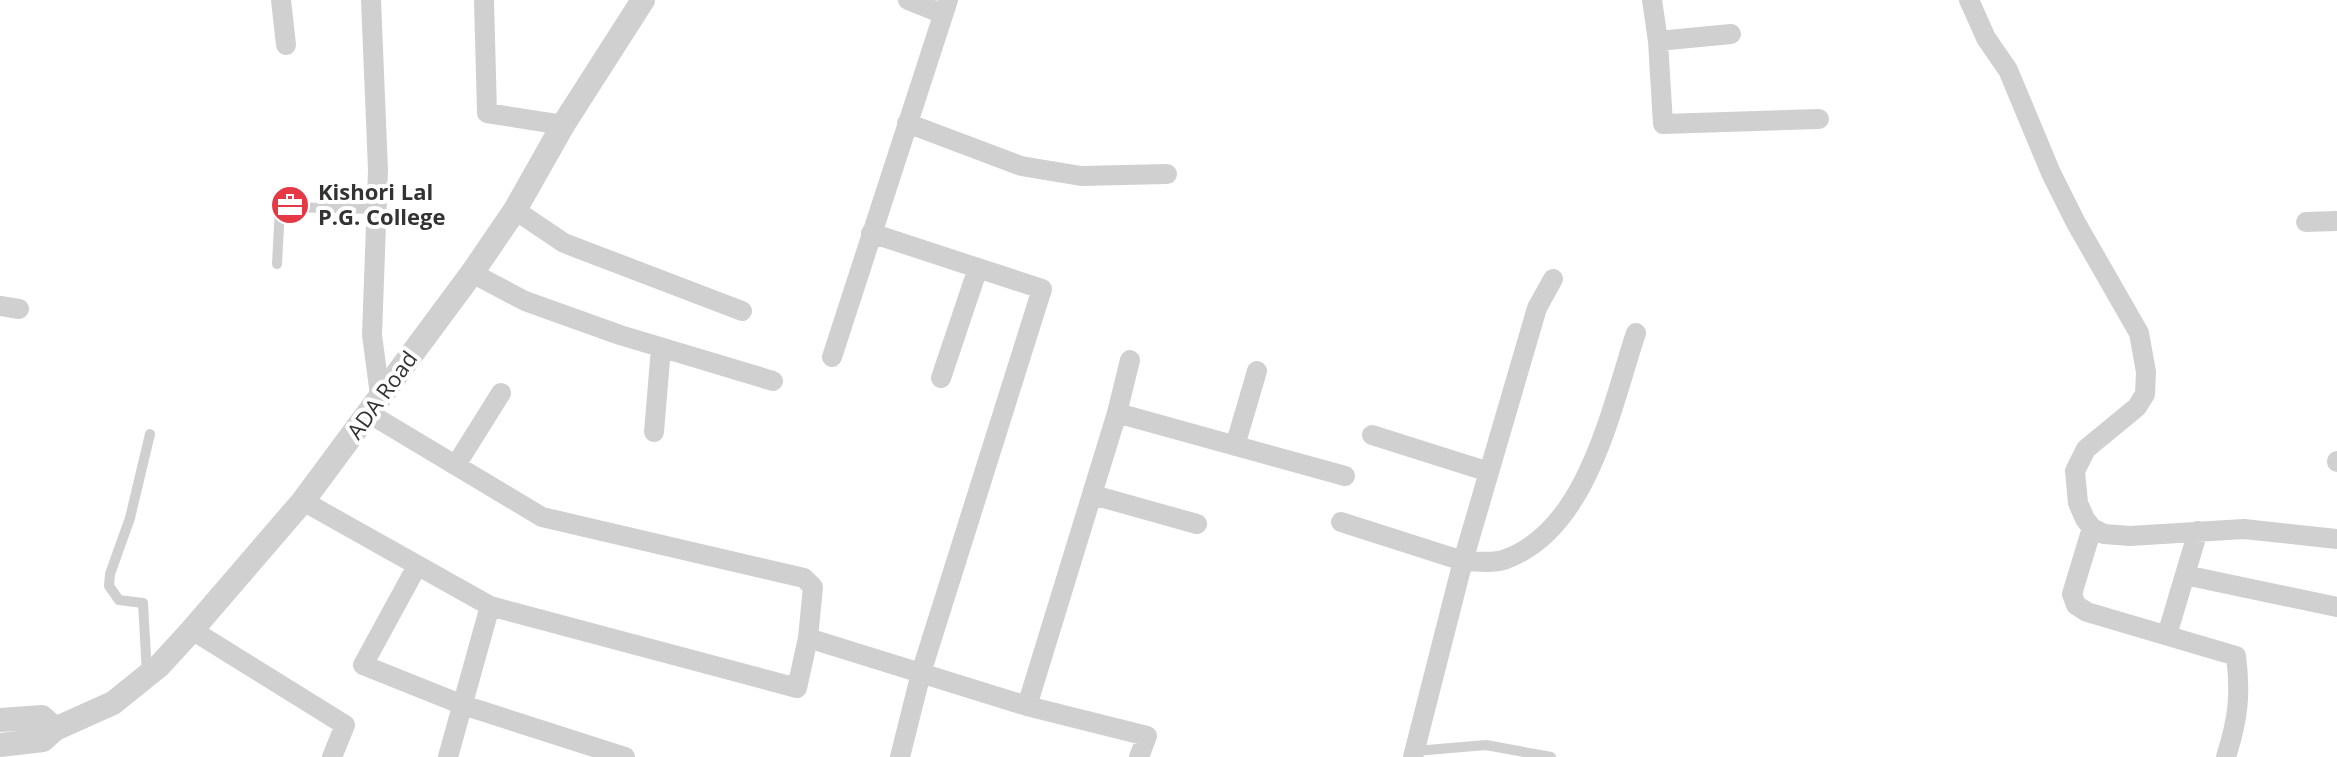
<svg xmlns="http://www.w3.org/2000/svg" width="2337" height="757" viewBox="0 0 2337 757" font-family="'Open Sans',sans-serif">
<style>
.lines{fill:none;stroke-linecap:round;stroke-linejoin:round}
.service{stroke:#d0d0d0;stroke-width:10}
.minor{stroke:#d0d0d0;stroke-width:20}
.tertiary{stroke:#d0d0d0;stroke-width:24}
.labels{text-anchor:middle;stroke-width:8;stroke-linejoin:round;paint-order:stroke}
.poi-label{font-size:22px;font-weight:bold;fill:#333;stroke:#fff;text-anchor:start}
.street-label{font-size:22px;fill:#333;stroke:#fff}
</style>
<rect width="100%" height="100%" fill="#fff"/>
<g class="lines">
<path class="service" d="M277,264L280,207L376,209
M147,674L143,603L119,600L109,586L110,574L130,518L150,434
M1415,751L1486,745L1551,757"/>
<path class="minor" d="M281,0L286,45
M371,0L378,170L372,335L380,395
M484,0L487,113L563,125
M908,0L943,14
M1652,0L1658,41L1663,124L1819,119
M1969,0L1986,38L2008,70L2051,173L2076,223L2139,333L2146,372L2145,394L2137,407L2086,449L2075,471L2078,503L2085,519L2092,528L2104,534L2130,536L2244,529L2337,539
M1658,41L1731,34
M907,123L1021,166L1081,176L1167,174
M515,210L564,243L742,311
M2306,222L2337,221
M871,233L1042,289L921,673L900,757
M472,273L525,301L620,335L773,381
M0,306L19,309
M832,357L948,0
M941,378L978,268
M1117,413L1345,476
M370,414L542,517L804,578L813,587L808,638L1027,706L1147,736L1139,757
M654,432L661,348
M1372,435L1489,472
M1235,446L1257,371
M2337,461V462
M456,465L501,393
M1093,495L1197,524
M303,501L490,606L797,688L808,638
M1341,522L1463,561L1537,308L1553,279
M2092,528L2072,594L2076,605L2087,612L2236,656C2241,695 2238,719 2226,757
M417,566L363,665L463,705L625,757
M2185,575L2337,607
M192,630L345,725L332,757
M2167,635L2198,531
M1027,706L1117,413L1130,360
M448,757L490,606
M1413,757L1463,561C1476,561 1494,564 1506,559C1588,529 1611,408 1636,333"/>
<path class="tertiary" d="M0,720L42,717L55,729
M0,745L43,740L55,729L113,703L159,666L192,630L303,501L472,273L515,210L563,125L643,0"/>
</g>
<defs>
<g id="office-disc" transform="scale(2)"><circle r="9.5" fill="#e63946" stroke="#fff"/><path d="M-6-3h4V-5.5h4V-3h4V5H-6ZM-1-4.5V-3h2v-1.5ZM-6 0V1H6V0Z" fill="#fff"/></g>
</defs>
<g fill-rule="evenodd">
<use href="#office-disc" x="290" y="205"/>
</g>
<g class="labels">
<g class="poi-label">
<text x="318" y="200">Kishori Lal<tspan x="318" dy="25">P.G. College</tspan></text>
</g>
<g class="street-label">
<text transform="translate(382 395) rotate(-54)" y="8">ADA Road</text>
</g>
</g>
</svg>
